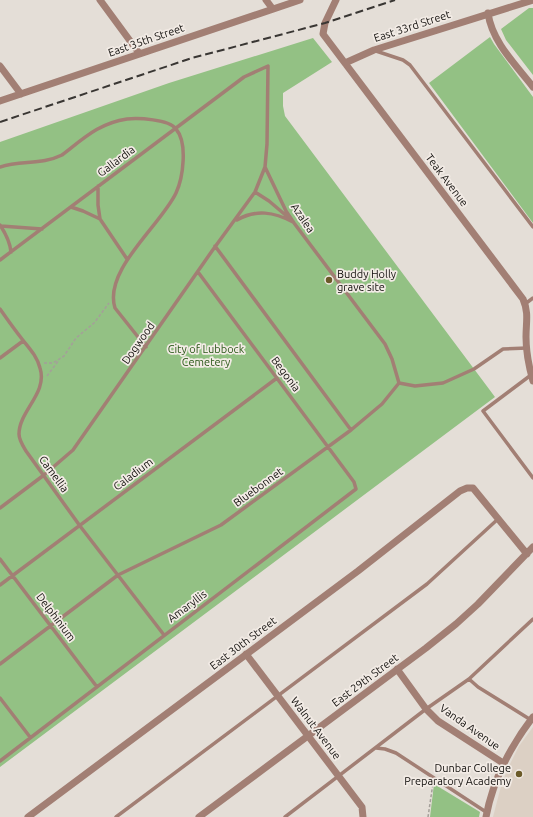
<svg xmlns="http://www.w3.org/2000/svg" width="533" height="817" viewBox="0 0 533 817" font-family="Ubuntu,sans-serif">
<style>
.built{fill:#dcd0c4}
.green{fill:#93c184}
.lines{fill:none;stroke-linecap:round;stroke-linejoin:round}
.path{stroke:#a49f99;stroke-width:1.5;stroke-dasharray:3 2;stroke-linecap:butt}
.lane{stroke:#a27f74;stroke-width:3.5}
.street{stroke:#a27f74;stroke-width:7}
.rail{stroke:#393633;stroke-width:2;stroke-dasharray:8 4;stroke-linecap:butt}
.poi-dot{fill:#6b5a28;stroke:#f2ebe5;stroke-width:1.5}
.labels{text-anchor:middle;stroke-width:3.5;stroke-linejoin:round;paint-order:stroke}
.street-label{font-size:11px;fill:#12100d;stroke:#f2ebe5}
.poi-label{font-size:11px;fill:#12100d;stroke:#f2ebe5;text-anchor:start}
.park-label{font-size:11px;fill:#285616;stroke:#f2ebe5}
</style>
<rect width="100%" height="100%" fill="#e4ded7"/>
<path class="built" d="M533,727V817H493L500,790L507,770L519,746Z"/>
<path class="green" d="M529,8H533V75L506,40L501,29Z
M490,37L494,44L533,97V223L429,83Z
M313,38L332,62L283,93V106L285,116L495,397L0,767V142L169,83Z
M434,784L480,812L479,817H430Z"/>
<g class="lines">
<path class="path" d="M44,363H53L64,356L76,338L94,323L109,303
M47,376L59,360
M428,817L433,783"/>
<path class="lane" d="M376,51L403,60L410,65L533,227
M0,167C20,160 42,165 62,155C83,139 99,123 127,119C138,118 169,119 176,129C188,143 183,178 176,193C161,225 103,270 115,308L146,347
M98,186V205L100,219
M255,192L269,201L289,218
M71,207L83,211L100,219L127,259
M237,220C256,209 274,212 293,222
M0,225C6,234 10,242 11,252
M1,226L42,229
M215,246L351,430
M0,260L244,77L268,66L267,144L265,167L286,211L294,223L385,344L392,359L399,383
M525,304L533,298
M0,309C7,319 14,329 22,339C29,348 37,356 40,368C48,393 19,411 19,434C19,440 23,446 26,451L80,526L164,635
M0,358L23,341
M531,375L483,411L533,478
M0,508L44,475L73,450L212,251L255,192L265,167
M0,559L97,687
M0,585L277,378
M0,664L118,575L221,525L351,430L382,404L399,383L415,386L443,383L474,369L503,349L527,348
M469,679L478,687L531,720
M0,698L30,737
M376,748L385,749L396,753L486,812
M0,761L356,489L354,482L198,272
M116,817L427,584L498,519
M285,817L426,709L469,679L533,619"/>
<path class="street" d="M100,0L139,53
M266,0L272,8
M336,0L325,23L323,34L523,299C529,313 526,322 526,337C526,351 529,367 533,381
M488,13C492,42 516,65 533,87
M345,63L374,50L533,0
M0,66L21,94
M0,101L300,0
M246,654L362,807L363,817
M397,669L426,709L438,721L503,763
M28,817L358,571L460,491L467,488H473L527,554
M199,817L426,648L456,624L478,604L533,547
M486,817C493,779 510,747 533,717"/>
<path class="rail" d="M0,122L192,58L325,23L395,0"/>
</g>
<g class="poi-dot">
<circle cx="329" cy="280" r="4"/>
<circle cx="519" cy="774" r="4"/>
</g>
<g class="labels">
<g class="street-label">
<text transform="translate(412 26) rotate(-18)" y="4">East 33rd Street</text>
<text transform="translate(146 40) rotate(-19)" y="4">East 35th Street</text>
<text transform="translate(116 161) rotate(-37)" y="4">Gallardia</text>
<text transform="translate(447 180) rotate(53)" y="4">Teak Avenue</text>
<text transform="translate(303 218) rotate(56)" y="4">Azalea</text>
<text transform="translate(138 343) rotate(-55)" y="4">Dogwood</text>
<text transform="translate(286 374) rotate(53)" y="4">Begonia</text>
<text transform="translate(54 474) rotate(54)" y="4">Camellia</text>
<text transform="translate(133 474) rotate(-37)" y="4">Caladium</text>
<text transform="translate(258 487) rotate(-36)" y="4">Bluebonnet</text>
<text transform="translate(187 606) rotate(-37)" y="4">Amaryllis</text>
<text transform="translate(56 617) rotate(53)" y="4">Delphinium</text>
<text transform="translate(243 643) rotate(-37)" y="4">East 30th Street</text>
<text transform="translate(365 680) rotate(-37)" y="4">East 29th Street</text>
<text transform="translate(470 727) rotate(35)" y="4">Vanda Avenue</text>
<text transform="translate(316 728) rotate(53)" y="4">Walnut Avenue</text>
</g>
<g class="poi-label">
<text x="337" y="278">Buddy Holly<tspan x="337" dy="13">grave site</tspan></text>
<text x="511" y="772" text-anchor="end">Dunbar College<tspan x="511" dy="13">Preparatory Academy</tspan></text>
</g>
<g class="park-label">
<text x="206" y="353">City of Lubbock<tspan x="206" dy="13">Cemetery</tspan></text>
</g>
</g>
</svg>
